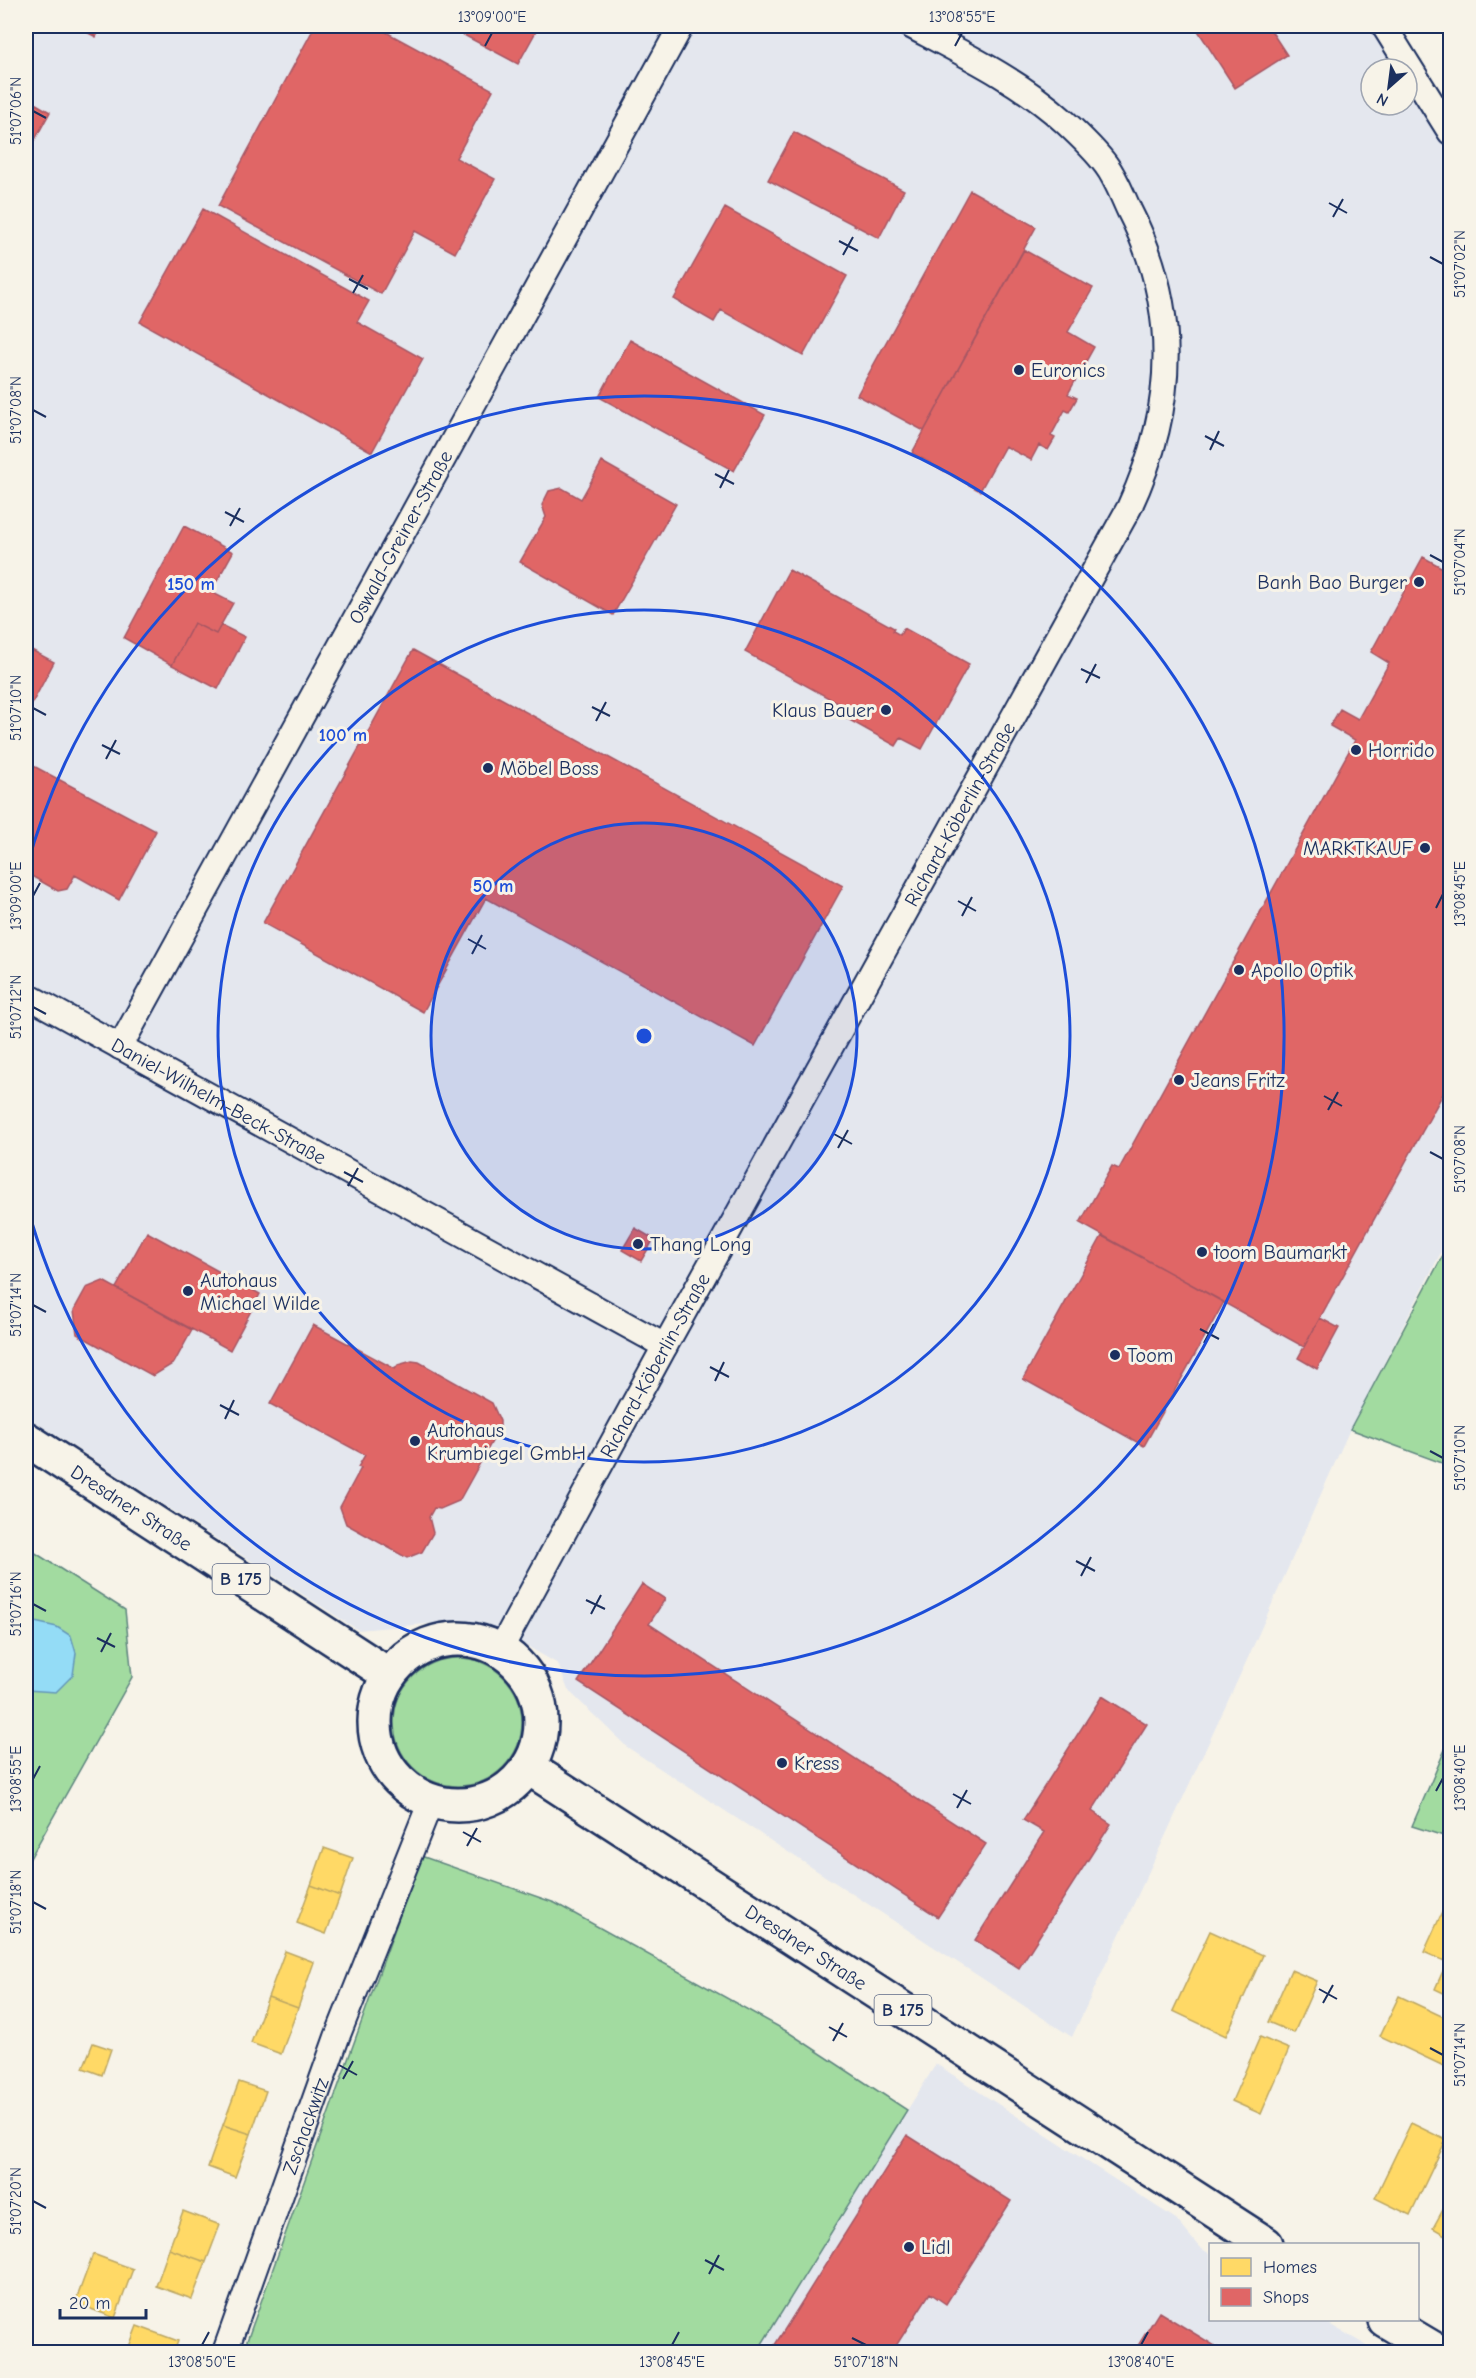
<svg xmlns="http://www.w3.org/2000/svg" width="1476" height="2378" viewBox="0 0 1476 2378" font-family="'Comic Neue',sans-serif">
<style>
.built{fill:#e4e7ee}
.green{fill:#a2dba0;stroke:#5e857f;stroke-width:1.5}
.water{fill:#94dcf6;stroke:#6497b9;stroke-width:1.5}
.homes{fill:#ffd966;stroke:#bba664;stroke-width:1.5}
.shops{fill:#e06666;stroke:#a55664;stroke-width:1.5}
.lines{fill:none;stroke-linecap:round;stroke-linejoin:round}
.street-casing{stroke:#1b2f5e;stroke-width:28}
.primary-casing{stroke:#1b2f5e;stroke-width:38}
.street{stroke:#f7f3e8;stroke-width:24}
.primary{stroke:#f7f3e8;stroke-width:33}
.ticks{fill:none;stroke:#1b2f5e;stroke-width:2}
.ring{fill:none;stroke:#1d4ed8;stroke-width:3}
.poi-dot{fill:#1b2f5e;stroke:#f7f3e8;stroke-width:2}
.labels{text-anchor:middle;stroke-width:6;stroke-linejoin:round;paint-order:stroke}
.shield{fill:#f7f3e8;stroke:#5d6a87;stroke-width:1.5}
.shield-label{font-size:18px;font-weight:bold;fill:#1b2f5e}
.poi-label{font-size:20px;fill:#1b2f5e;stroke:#f7f3e8;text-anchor:start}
.street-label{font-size:20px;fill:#1b2f5e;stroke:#f7f3e8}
.centre{fill:#1d4ed8;stroke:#f7f3e8;stroke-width:3}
.ring-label{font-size:18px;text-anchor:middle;font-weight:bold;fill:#1d4ed8;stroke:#f7f3e8;stroke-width:6;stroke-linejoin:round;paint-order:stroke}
.neatline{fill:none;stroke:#1b2f5e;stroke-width:2}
.ticks-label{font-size:15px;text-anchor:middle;fill:#1b2f5e}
</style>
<rect width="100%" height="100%" fill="#f7f3e8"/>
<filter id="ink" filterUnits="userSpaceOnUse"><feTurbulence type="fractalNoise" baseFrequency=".0167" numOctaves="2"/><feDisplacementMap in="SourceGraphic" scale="12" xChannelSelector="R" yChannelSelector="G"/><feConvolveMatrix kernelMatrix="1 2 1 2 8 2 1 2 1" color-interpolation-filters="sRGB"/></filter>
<g filter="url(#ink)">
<path class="built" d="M26,26H1370L1399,69H1371V105H1407V81L1450,146V1235L1350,1429L1247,1660L1072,2037L627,1747L568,1690L558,1664L513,1638L437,1623L358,1630L26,1416Z
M936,2064L1176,2219L1199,2247L1210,2254V2320H1322L1378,2352H757Z"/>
<path class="green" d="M1450,1242V1466L1350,1429Z
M26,1547L125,1610L132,1677L29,1860L26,1859Z
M394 1722a64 64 0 1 1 128 0a64 64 0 1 1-128 0Z
M1450,1738V1838L1412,1826Z
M421,1856L555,1903L788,2032L907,2110L757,2352H243Z"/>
<path class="water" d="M26,1620L57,1627L71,1636L76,1653L73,1675L56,1692L26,1690Z"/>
<path class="homes" d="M324,1848L353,1858L340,1896L311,1885Z
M311,1885L340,1896L326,1934L297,1923Z
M1450,1895V1996L1435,1989L1447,1962L1424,1952Z
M1210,1931L1263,1955L1226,2036L1173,2011Z
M285,1951L314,1962L298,2008L268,1997Z
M1291,1970L1317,1981L1294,2033L1268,2022Z
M1399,1996L1450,2020V2069L1380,2036Z
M268,1997L298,2008L281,2054L251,2043Z
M1260,2037L1289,2049L1261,2114L1232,2101Z
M93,2043L111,2049L102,2075L83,2068Z
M239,2082L266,2091L251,2134L223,2125Z
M1411,2123L1446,2140L1410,2215L1375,2198Z
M223,2125L251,2134L235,2177L208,2167Z
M1450,2197V2238L1433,2228Z
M183,2211L220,2225L206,2262L169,2249Z
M169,2249L206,2262L192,2299L156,2286Z
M93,2254L133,2269L115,2318L75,2303Z
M137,2326L178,2341L174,2352H127Z"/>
<path class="shops" d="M75,26H102L96,37Z
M315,26H375L493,90L456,158L495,179L455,253L415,231L381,294L218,206Z
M447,26H539L518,64Z
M1195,26H1268L1287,55L1235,88Z
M26,98L50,112L26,156Z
M794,132L904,190L879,238L768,180Z
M970,190L1036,227L924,431L857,395Z
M725,208L847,276L803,356L721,310L714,322L674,299Z
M203,209L369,301L357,322L423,359L372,452L140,322Z
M1024,250L1093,288L1068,332L1094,347L1068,394L1077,398L1069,412L1065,410L1051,436L1055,438L1048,450L1039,445L1031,460L1005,446L980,491L912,453Z
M630,340L765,415L734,471L599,397Z
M602,462L676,504L613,615L520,562L546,517L542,505L549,491L562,488L581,499Z
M184,526L233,552L211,592L233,603L216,634L194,623L172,665L124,638Z
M1423,557L1450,572V1081L1304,1347L1080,1223L1112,1166L1119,1169L1355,740L1330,726L1340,709L1358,719L1389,663L1371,652Z
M789,570L894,628L893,631L900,635L904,628L969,664L922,749L901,738L896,746L844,717L849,709L745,652Z
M194,623L216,634L221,625L245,637L218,689L172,665Z
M26,647L54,662L26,715Z
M413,650L843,886L755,1046L486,898L423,1012L263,923Z
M26,762L156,831L119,900L75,875L67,889L58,891L26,873Z
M635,1228L654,1239L641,1261L622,1250Z
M147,1232L260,1294L230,1350L116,1288Z
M1102,1236L1224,1302L1144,1446L1023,1379Z
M103,1281L192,1330L174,1363L153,1376L77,1334L74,1310L86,1288Z
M1320,1318L1339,1328L1317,1369L1298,1358Z
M313,1325L395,1369L398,1365L412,1361L419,1362L492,1403L500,1421V1427L459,1501L440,1509L434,1508L429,1517L433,1533L422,1552L407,1558L346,1524L340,1507L361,1468L358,1467L365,1455L270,1404Z
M642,1584L665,1599L649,1624L986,1844L938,1917L578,1682Z
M1102,1696L1147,1724L1092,1811L1111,1824L1019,1968L975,1940L1044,1832L1023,1820Z
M907,2135L1011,2201L946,2304L930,2293L892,2352H822L812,2346L808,2352L771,2351Z
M1159,2312L1225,2352H1134Z"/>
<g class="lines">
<g class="street-casing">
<g id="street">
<path d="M1384,26L1450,132"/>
<path id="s1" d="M26,995L665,1346"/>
<path id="s2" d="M120,1047L681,26"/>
<path id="s3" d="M500,1650L665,1346L1129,508C1176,408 1180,309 1129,210C1122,195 1116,178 1106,165C1095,150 1079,135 1065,122C1020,81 964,54 911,26"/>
<path id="s4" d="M225,2352L337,2037L431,1801"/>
</g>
</g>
<g class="primary-casing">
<g id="primary">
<path id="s5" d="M26,1439L389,1675"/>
<circle cx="458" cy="1722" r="83"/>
<path id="s6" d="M529,1768L1266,2244"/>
<path d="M1385,2320L1439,2352"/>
</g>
</g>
<use href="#street" class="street"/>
<use href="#primary" class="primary"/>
</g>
</g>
<path class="ticks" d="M485,46L492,33M955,46L962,33M33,111L46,118M1329,203L1347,213M1333,217L1343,199M839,241L858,251M843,255L853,237M1430,257L1443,264M349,279L368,289M353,293L363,275M33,410L46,417M1205,436L1224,446M1210,450L1219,431M715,474L734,484M720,488L729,470M225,512L244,522M230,526L240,508M1430,555L1443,562M1081,669L1100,678M1086,683L1096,664M592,707L610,716M33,708L46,715M596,721L606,702M102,745L120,754M106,759L116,740M33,896L40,883M958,901L976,911M1436,908L1443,894M962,916L972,897M468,939L486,949M472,954L482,935M33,1007L46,1014M1324,1096L1342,1106M1328,1110L1338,1092M834,1134L852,1144M838,1148L848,1130M1430,1152L1443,1159M344,1172L363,1182M348,1186L358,1168M33,1305L46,1312M1200,1329L1219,1339M1204,1343L1214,1324M710,1367L729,1377M715,1381L724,1362M220,1405L239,1415M225,1419L234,1400M1430,1451L1443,1458M1076,1561L1095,1571M1081,1576L1091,1557M586,1600L605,1609M33,1604L46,1611M591,1614L601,1595M97,1638L115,1647M101,1652L111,1633M33,1779L40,1766M1436,1791L1443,1778M953,1794L971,1804M957,1808L967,1790M463,1832L481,1842M467,1846L477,1828M33,1902L46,1909M1319,1989L1337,1999M1323,2003L1333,1985M829,2027L847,2037M833,2041L843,2023M1430,2048L1443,2055M339,2065L357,2075M343,2079L353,2061M33,2201L46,2208M705,2260L724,2270M709,2274L719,2255M852,2338L866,2345M202,2345L209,2332M672,2345L679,2332M1141,2345L1148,2332"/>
<circle cx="644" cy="1036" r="213" fill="#1d4ed8" fill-opacity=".12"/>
<g class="ring">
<circle cx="644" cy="1036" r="213"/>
<circle cx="644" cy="1036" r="426"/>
<path d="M26 870A640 640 0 1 1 26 1202"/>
</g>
<g class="poi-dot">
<circle cx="1019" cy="370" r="6"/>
<circle cx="1419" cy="582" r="6"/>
<circle cx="886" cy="710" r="6"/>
<circle cx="1356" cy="750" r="6"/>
<circle cx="488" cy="768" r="6"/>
<circle cx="1425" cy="848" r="6"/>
<circle cx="1239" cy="970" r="6"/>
<circle cx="1179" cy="1080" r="6"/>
<circle cx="638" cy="1244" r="6"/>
<circle cx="1202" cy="1252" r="6"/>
<circle cx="188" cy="1291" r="6"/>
<circle cx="1115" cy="1355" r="6"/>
<circle cx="415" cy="1441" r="6"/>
<circle cx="782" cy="1763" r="6"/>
<circle cx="909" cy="2247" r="6"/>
</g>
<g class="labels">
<g class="shield">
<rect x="212.5" y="1564" width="57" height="30" rx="4.5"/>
<rect x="874.5" y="1995" width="57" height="30" rx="4.5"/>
</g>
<g class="shield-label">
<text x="241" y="1585">B 175</text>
<text x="903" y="2016">B 175</text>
</g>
<g class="poi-label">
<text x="1031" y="377">Euronics</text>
<text x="1407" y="589" text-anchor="end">Banh Bao Burger</text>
<text x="874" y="717" text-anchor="end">Klaus Bauer</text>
<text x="1368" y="757">Horrido</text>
<text x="500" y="775">Möbel Boss</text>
<text x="1413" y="855" text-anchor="end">MARKTKAUF</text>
<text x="1251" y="977">Apollo Optik</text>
<text x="1191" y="1087">Jeans Fritz</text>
<text x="650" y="1251">Thang Long</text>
<text x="1214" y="1259">toom Baumarkt</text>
<text x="200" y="1287">Autohaus<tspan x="200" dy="23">Michael Wilde</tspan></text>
<text x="1127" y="1362">Toom</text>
<text x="427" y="1437">Autohaus<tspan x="427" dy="23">Krumbiegel GmbH</tspan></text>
<text x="794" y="1770">Kress</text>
<text x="921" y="2254">Lidl</text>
</g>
<g class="street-label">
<text dy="7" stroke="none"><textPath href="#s2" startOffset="582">Oswald-Greiner-Straße</textPath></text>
<text dy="7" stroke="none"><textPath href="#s3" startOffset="954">Richard-Köberlin-Straße</textPath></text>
<text dy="7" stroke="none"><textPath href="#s1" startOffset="220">Daniel-Wilhelm-Beck-Straße</textPath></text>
<text dy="7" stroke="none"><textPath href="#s3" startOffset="324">Richard-Köberlin-Straße</textPath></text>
<text dy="7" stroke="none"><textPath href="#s5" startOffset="126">Dresdner Straße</textPath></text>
<text dy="7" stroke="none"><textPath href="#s6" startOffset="330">Dresdner Straße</textPath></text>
<text dy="7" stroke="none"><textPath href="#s4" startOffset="240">Zschackwitz</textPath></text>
</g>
</g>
<circle cx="644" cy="1036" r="9" class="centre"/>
<g class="ring-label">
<text x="191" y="590">150 m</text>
<text x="343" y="741">100 m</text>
<text x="493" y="892">50 m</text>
</g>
<rect width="1476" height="2378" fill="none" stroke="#f7f3e8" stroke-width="66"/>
<rect x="1209" y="2243" width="210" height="78" fill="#f7f3e8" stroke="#9fa5b1" stroke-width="1.5"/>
<rect x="1221" y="2258" width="30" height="18" fill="#ffd966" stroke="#9fa5b1" stroke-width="1.5"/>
<text x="1263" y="2273" font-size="18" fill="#1b2f5e">Homes</text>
<rect x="1221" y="2288" width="30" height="18" fill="#e06666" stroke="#9fa5b1" stroke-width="1.5"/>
<text x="1263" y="2303" font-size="18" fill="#1b2f5e">Shops</text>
<g transform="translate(1389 87) rotate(208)"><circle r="28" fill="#f7f3e8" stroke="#9fa5b1" stroke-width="1.5"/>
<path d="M0-4.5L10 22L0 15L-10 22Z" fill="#1b2f5e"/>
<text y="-9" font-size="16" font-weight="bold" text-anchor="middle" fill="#1b2f5e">N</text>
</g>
<path d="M60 2309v9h86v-9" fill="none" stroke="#1b2f5e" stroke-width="3"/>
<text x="69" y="2309" font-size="18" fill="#1b2f5e" stroke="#f7f3e8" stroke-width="4.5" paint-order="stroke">20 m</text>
<rect x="33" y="33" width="1410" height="2312" class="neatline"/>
<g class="ticks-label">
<text x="492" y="22">13°09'00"E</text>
<text x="962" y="22">13°08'55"E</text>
<text transform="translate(16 111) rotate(-90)" y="5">51°07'06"N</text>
<text transform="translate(1460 264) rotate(-90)" y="5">51°07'02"N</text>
<text transform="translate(16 410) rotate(-90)" y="5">51°07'08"N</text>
<text transform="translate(1460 562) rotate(-90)" y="5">51°07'04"N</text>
<text transform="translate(16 708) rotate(-90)" y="5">51°07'10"N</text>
<text transform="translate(1460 894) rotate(-90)" y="5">13°08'45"E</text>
<text transform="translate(16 896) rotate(-90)" y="5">13°09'00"E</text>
<text transform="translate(16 1007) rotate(-90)" y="5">51°07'12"N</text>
<text transform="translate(1460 1159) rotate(-90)" y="5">51°07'08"N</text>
<text transform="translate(16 1305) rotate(-90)" y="5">51°07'14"N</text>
<text transform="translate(1460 1458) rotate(-90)" y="5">51°07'10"N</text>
<text transform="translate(16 1604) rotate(-90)" y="5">51°07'16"N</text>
<text transform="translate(1460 1778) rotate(-90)" y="5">13°08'40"E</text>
<text transform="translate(16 1779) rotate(-90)" y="5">13°08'55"E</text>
<text transform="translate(16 1902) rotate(-90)" y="5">51°07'18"N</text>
<text transform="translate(1460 2055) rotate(-90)" y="5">51°07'14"N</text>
<text transform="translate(16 2201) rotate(-90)" y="5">51°07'20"N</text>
<text x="202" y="2367">13°08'50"E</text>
<text x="672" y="2367">13°08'45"E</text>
<text x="866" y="2367">51°07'18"N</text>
<text x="1141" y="2367">13°08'40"E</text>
</g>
</svg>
